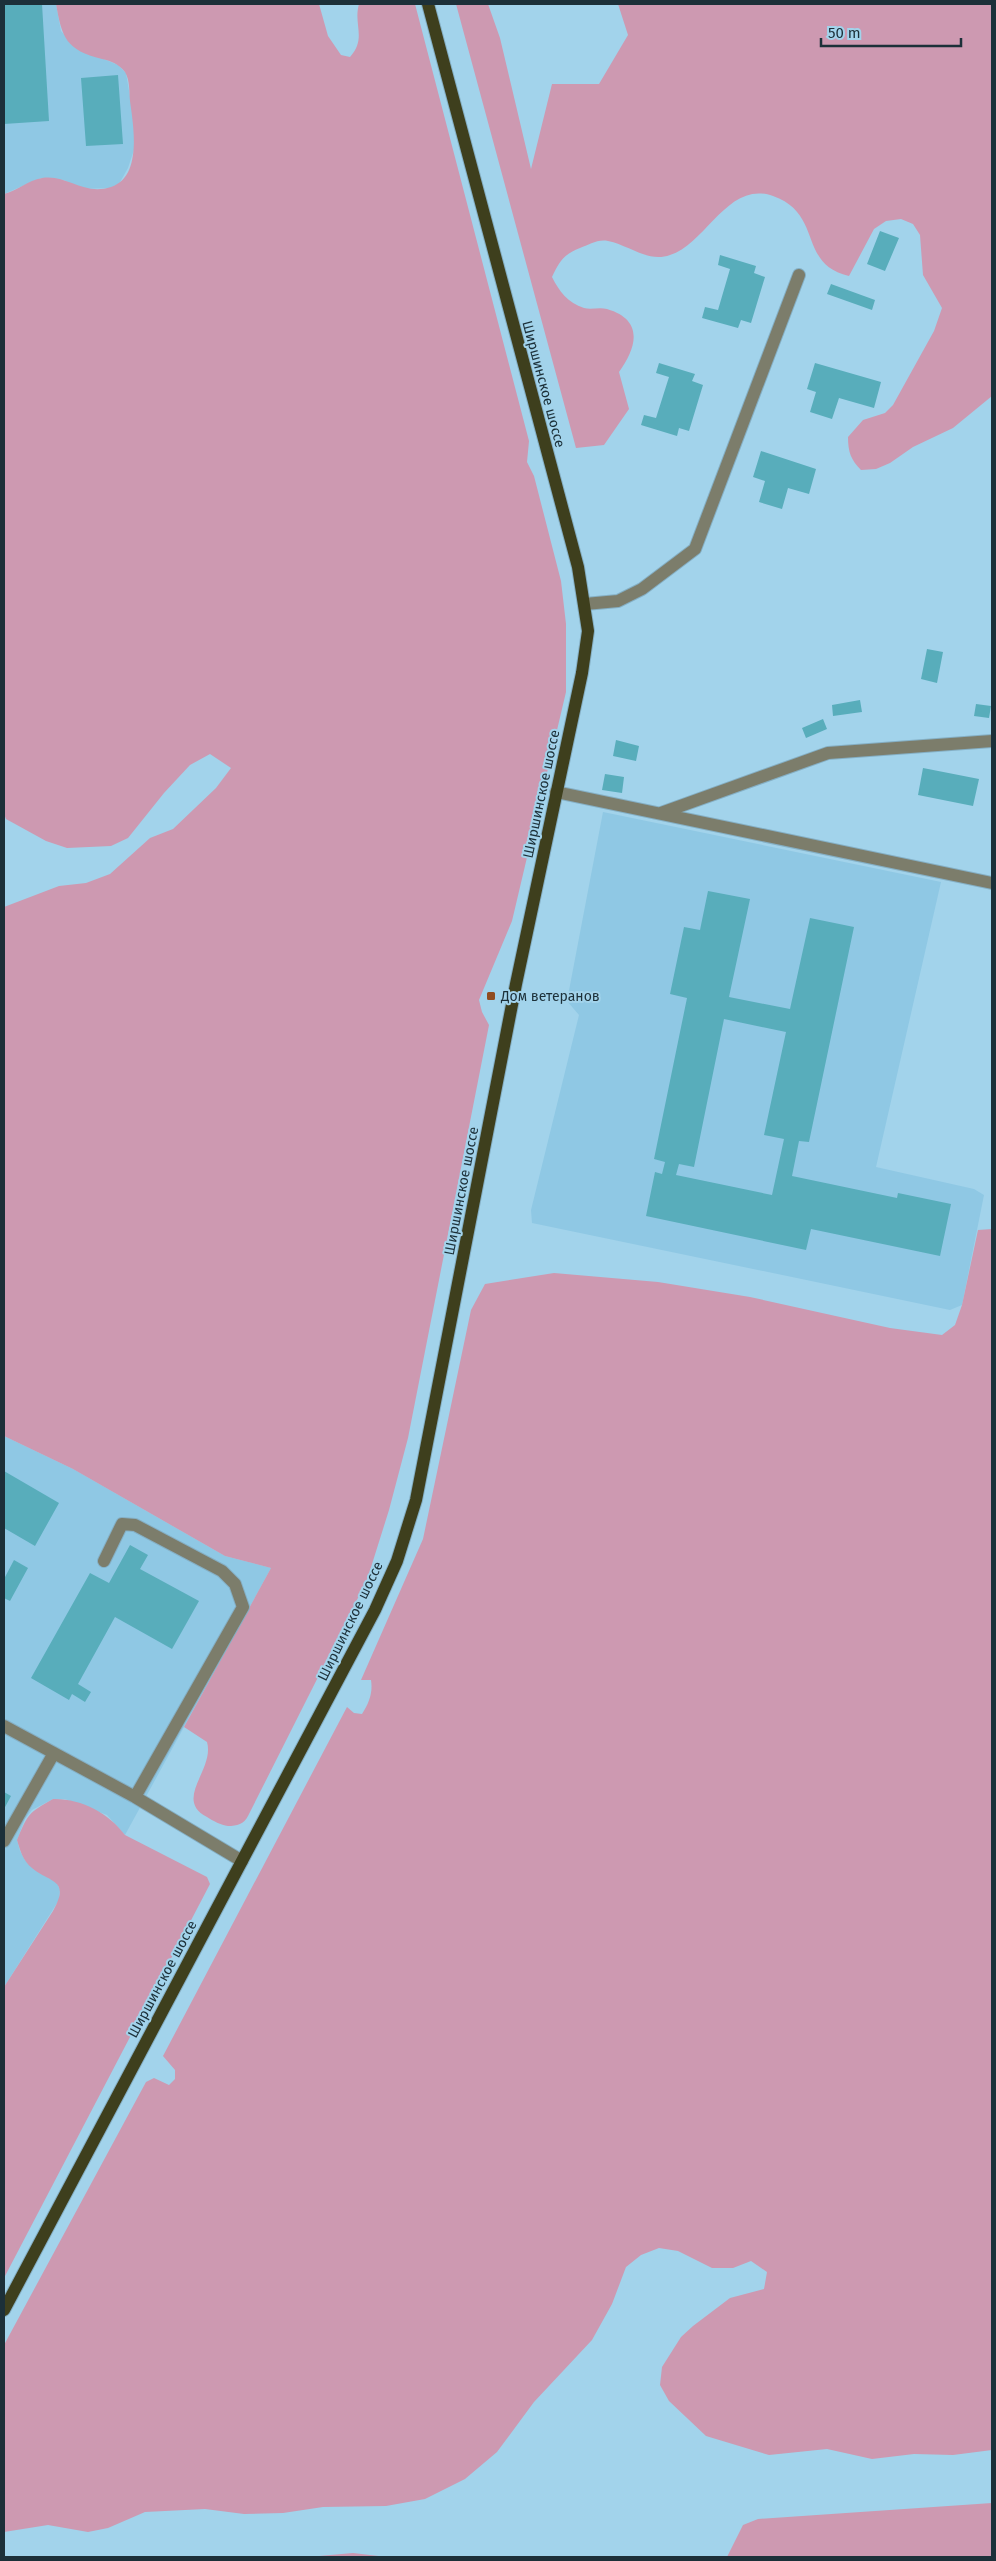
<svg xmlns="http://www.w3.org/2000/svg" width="996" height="2561" viewBox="0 0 996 2561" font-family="'Fira Sans',sans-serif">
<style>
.built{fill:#8fc8e4}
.green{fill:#cd99b1}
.building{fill:#58adbb;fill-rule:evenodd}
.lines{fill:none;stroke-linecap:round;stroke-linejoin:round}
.minor-casing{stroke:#85afc4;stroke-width:14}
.major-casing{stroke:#85afc4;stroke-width:14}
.minor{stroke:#7c7d6b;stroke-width:12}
.major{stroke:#3e3f1d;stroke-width:12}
.poi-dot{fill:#904c20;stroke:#a2d3eb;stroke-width:2}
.labels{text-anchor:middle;stroke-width:4;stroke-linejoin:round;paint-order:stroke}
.street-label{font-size:14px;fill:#1c3039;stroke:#a2d3eb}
.poi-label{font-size:14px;fill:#1c3039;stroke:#a2d3eb;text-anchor:start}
</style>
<rect width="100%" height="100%" fill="#a2d3eb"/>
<path class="built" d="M4,4H56L61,31L75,47L118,65L126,73L135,126V147L128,168L119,184L110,188L82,189L64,180L41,178L4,194Z
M603,812L941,882L876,1167L974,1189L984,1195L962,1305L950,1310L532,1223L531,1210L579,1015L567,1001Z
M4,1436L73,1469L225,1556L271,1568L125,1835L107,1815L65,1799H53L32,1810L25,1819L17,1840L20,1851L25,1860L40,1873L56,1881L60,1890L59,1900L4,1987Z"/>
<path class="green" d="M56,4H319L328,36L341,55L350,57C367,38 353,25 359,4H415L529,441L527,462L534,476L561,581L566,624V692L512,921L479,1000L482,1012L489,1025L408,1438L389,1510L367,1580L248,1816C244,1824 237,1826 228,1826C221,1825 213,1821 207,1817C173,1799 215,1770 207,1742L184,1727L271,1568L225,1556L73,1469L4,1436V907L59,886L86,883L110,874L150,838L173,829L216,788L231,768L210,754L190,765L164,793L128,838L111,846L67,848L46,841L6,819L4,814V194C17,191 28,180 42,178C67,174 83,196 111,187C143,177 133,124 130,101C129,92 130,80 125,72C119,64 111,61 102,59C66,50 62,38 56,4Z
M456,4H488L500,38L531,169L552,84H599L628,35L618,4H992V396L953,428L913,447L890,463L876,469L861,470C851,460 848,452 848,437L863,420L885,413L893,405L934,331L942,308L923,275L920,235L913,224L901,219L886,221L874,229L849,276C797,264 824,214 773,196C728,180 707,243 670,255C648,263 629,245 608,241C597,239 589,245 580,248C564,254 559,262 552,277C559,291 568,303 584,308C591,310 599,307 607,309C644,320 637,347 619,372L629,409L604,445L576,448Z
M992,1229V2450L953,2455L914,2454L872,2459L827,2449L769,2455L706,2436L669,2401L660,2385L662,2367L681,2337L693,2326L730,2298L764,2289L767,2272L751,2261L733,2268H712L678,2251L659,2248L641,2255L626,2267L612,2304L592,2340L534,2402L497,2452L465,2479L425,2499L386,2506L323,2507L283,2513L244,2514L205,2509L145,2512L108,2528L88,2532L48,2525L4,2532V2345L146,2082L154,2078L169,2085L175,2079V2070L163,2056L347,1707L354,1713L362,1714C369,1703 373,1693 371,1680H361L423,1539L471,1310L485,1284L554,1273L658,1282L750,1297L890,1328L942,1335L955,1325L962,1305L978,1230Z
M53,1799C80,1798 109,1813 125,1835L207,1877L210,1884L4,2278V1987L53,1911C71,1879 50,1883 32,1868C23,1861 20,1850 17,1840C28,1814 28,1813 53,1799Z
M992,2503V2557H727L743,2525L758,2519Z
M353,2553L387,2557H308Z"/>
<path class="building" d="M4,4H42L49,121L4,124Z
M118,75L123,144L86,146L81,78Z
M880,231L899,238L885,271L867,264Z
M720,255L756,266L754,273L765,277L751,323L741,320L738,328L702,318L705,307L718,310L730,269L718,265Z
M831,284L875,300L872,310L827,294Z
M659,363L695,374L692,381L703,385L689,431L679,428L677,436L641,425L644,415L656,418L669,377L656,373Z
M815,363L881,382L874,408L839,398L832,419L810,412L816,392L807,389Z
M761,451L816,469L809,494L788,488L782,509L759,502L765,481L753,477Z
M927,649L943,652L937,683L921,679Z
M860,700L862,712L833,716L832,705Z
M976,704L991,706L989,718L974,716Z
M823,719L827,729L806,738L802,728Z
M616,740L639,746L636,761L613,756Z
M923,768L979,779L973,806L918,795Z
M605,774L624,777L622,793L602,790Z
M708,891L750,899L729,997L790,1009L810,918L854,927L809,1142L799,1141L792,1176L897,1198L898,1193L951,1204L940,1256L811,1229L806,1250L646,1216L655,1172L662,1174L665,1162L654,1159L687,998L670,994L684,927L700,930ZM724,1019L786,1032L764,1135L784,1139L772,1195L676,1175L679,1164L694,1167Z
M4,1471L59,1503L35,1546L4,1528Z
M130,1545L148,1555L140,1569L199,1601L172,1649L115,1617L78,1684L91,1692L85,1702L72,1694L69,1700L31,1678L90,1573L109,1583Z
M14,1560L28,1568L10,1601L4,1598V1579Z
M4,1792L11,1796L4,1809Z"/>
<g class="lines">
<g class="minor-casing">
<path id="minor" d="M585,604L618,601L642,589L695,549L799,275
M556,792L992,883
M661,813L828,753L992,741
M104,1561L122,1524L135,1525L222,1571L235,1584L243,1607L135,1797
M4,1726L135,1797L242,1861
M4,1841L54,1753"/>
</g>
<g class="major-casing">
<path id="major" d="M4,2310L375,1610L397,1561L416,1500L516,984L582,673L588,631L578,567L428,4"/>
</g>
<use href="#minor" class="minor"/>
<use href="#major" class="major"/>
</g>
<rect class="poi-dot" x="486" y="991" width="10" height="10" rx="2.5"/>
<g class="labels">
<g class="street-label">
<text transform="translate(544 384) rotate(75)" y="5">Ширшинское шоссе</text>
<text transform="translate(541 794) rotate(-78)" y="5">Ширшинское шоссе</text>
<text transform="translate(461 1191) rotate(-79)" y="5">Ширшинское шоссе</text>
<text transform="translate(350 1621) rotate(-64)" y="5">Ширшинское шоссе</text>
<text transform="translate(162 1979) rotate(-62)" y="5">Ширшинское шоссе</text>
</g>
<g class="poi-label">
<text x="501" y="1001">Дом ветеранов</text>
</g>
</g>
<rect width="996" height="2561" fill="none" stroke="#1c3039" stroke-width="10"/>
<path d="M821 38v8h140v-8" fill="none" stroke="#1c3039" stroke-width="2.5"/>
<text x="828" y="38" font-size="15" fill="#1c3039" stroke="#a2d3eb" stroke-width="4" paint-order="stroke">50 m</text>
</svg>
